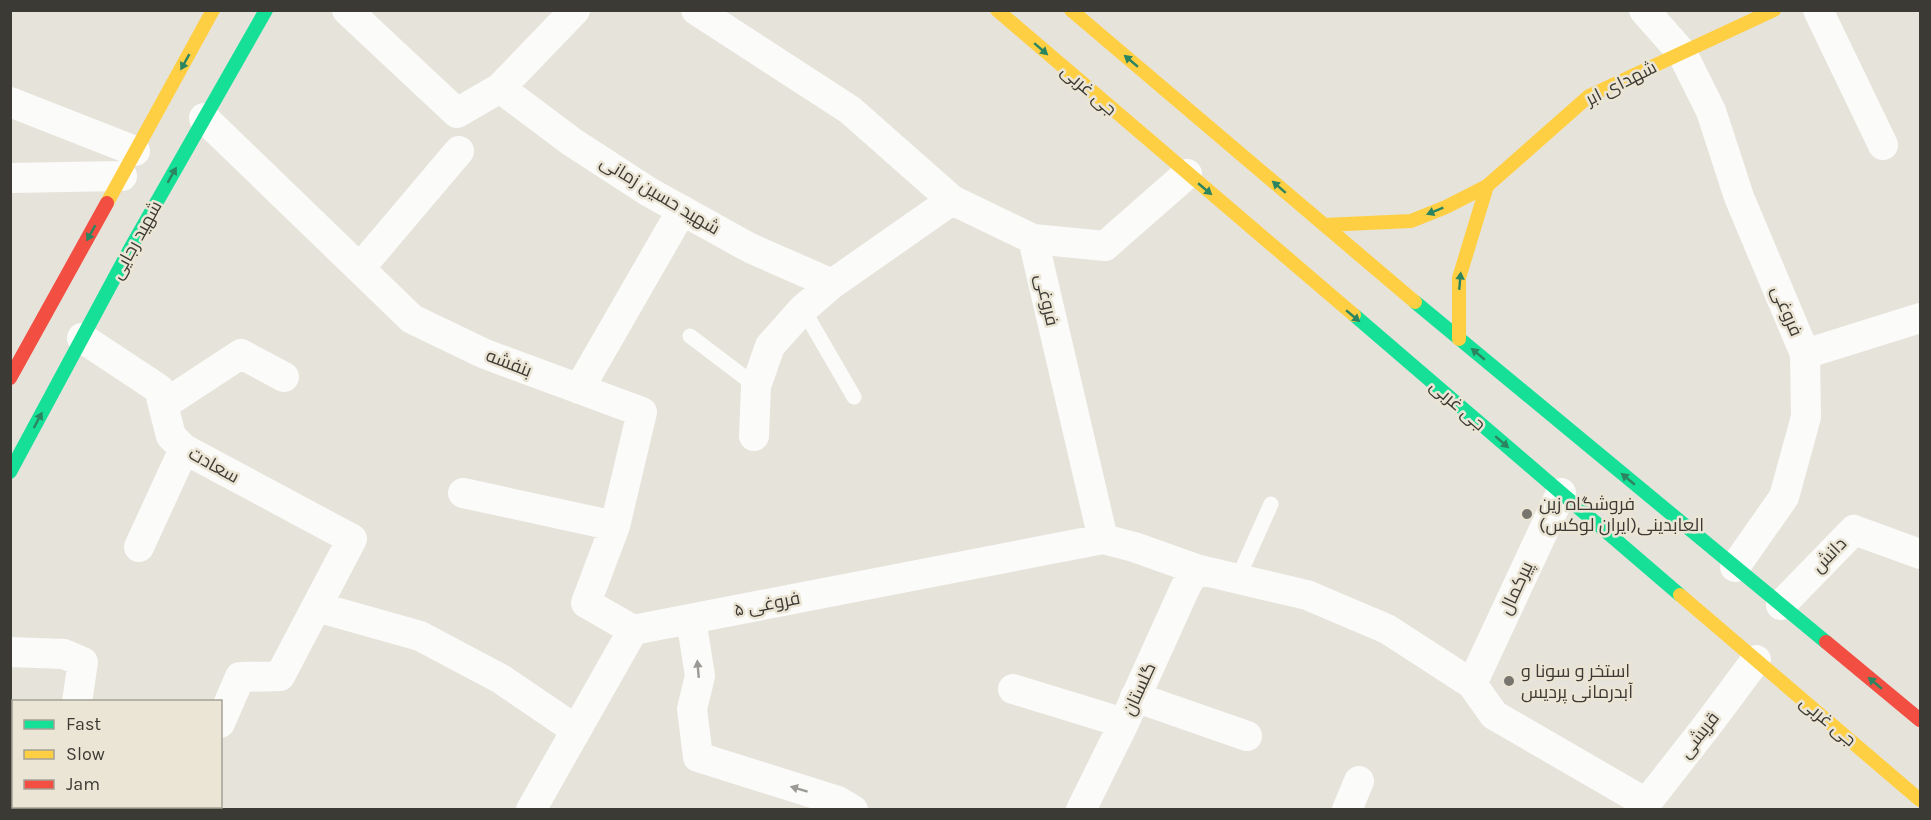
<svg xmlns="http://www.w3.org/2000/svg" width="1931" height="820" viewBox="0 0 1931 820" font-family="Karla,Cairo,sans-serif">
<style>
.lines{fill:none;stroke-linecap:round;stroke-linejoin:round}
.lane{stroke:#fbfbf9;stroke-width:15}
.street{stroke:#fbfbf9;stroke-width:30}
.fast{stroke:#16e098;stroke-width:14}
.slow{stroke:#ffcf43;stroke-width:14}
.jam{stroke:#f24e42;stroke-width:14}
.oneway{fill:#2b8561}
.oneway2{fill:#9c9a96}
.poi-dot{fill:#78756e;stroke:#ebe5d5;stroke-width:2}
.labels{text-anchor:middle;stroke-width:5;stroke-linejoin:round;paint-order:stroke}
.street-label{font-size:18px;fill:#3c3a34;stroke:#ebe5d5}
.poi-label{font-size:18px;fill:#3c3a34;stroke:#ebe5d5;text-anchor:start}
</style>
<rect width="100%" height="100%" fill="#e6e3da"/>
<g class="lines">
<path class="lane" d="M803,309L854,397
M690,336L756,386
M1238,578L1271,504"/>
<path class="street" d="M347,10L457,113L500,88L575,10
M696,10L850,110L952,200L1033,239
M1644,10L1682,53L1711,111L1739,197L1805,354L1806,417L1784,497L1735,567
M1818,10L1883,145
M500,88L572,142L649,192L750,248L832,284
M10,102L135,151
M204,118L412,319L485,354L642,412L615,526L586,603L633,630
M10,178L122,176
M360,268L459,151
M82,338L159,389L171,436L184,449L352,539L280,676L240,677L220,723
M1805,354L1920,318
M579,389L682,210
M163,405L241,354L284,377
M754,436L756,386L770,346L803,309L832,284L952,200
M463,493L615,526
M1103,539L1033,239L1105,246L1187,174
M139,547L184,449
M1781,605L1854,530L1920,554
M317,607L420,636L501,679L576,730
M691,619L700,676L692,709L698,757L838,801L853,810
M10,652L64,654L83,662L77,702
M1472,684L1561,493
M1013,689L1124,723
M1135,697L1247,736
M190,810L191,806
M531,810L633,630L1103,539L1134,547L1196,569L1307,595L1387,629L1472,684L1494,715L1646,803
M1081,810L1124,723L1186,586L1196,569
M1347,810L1359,781
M1641,810L1709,723L1756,660"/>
<path class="fast" d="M1415,302L1826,642
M1354,315L1680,595
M10,472L130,249L266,10"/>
<path class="slow" d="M997,10L1354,315
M1071,10L1415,302
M107,203L213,10
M1324,225L1411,221L1446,207L1487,186L1589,96L1774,10
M1459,339V278L1487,186
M1680,595L1920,800"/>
<path class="jam" d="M10,378L107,203
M1826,642L1920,720"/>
</g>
<defs><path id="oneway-solid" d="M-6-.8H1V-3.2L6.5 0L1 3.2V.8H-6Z" transform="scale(1.5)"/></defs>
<g class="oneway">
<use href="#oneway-solid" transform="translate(1041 49) rotate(41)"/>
<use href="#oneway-solid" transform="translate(1131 61) rotate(-140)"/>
<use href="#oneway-solid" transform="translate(185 62) rotate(119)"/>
<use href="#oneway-solid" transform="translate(172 175) rotate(-60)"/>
<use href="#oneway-solid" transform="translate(1279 187) rotate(-139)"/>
<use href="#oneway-solid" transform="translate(1205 189) rotate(40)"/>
<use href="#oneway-solid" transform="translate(1435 211) rotate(158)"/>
<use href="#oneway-solid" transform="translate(91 233) rotate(119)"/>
<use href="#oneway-solid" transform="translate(1460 281) rotate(-85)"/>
<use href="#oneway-solid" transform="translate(1353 316) rotate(40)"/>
<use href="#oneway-solid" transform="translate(1478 354) rotate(-140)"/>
<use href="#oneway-solid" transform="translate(38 420) rotate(-62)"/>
<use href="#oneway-solid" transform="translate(1502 442) rotate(41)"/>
<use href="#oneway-solid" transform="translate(1628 479) rotate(-140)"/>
<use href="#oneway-solid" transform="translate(1875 683) rotate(-140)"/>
</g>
<g class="oneway2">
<use href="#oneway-solid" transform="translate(698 669) rotate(-95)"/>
<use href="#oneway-solid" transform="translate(799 789) rotate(-163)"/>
</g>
<g class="poi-dot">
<circle cx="1527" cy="514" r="6"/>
<circle cx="1509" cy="681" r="6"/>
</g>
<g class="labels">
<g class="street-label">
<text transform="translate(1621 83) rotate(-27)" y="6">شهدای ابر</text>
<text transform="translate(1089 90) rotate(41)" y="6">جی غربی</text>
<text transform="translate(660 195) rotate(31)" y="6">شهید حسین زمانی</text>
<text transform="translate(136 240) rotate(-61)" y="6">شهید رجایی</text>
<text transform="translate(1047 300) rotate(77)" y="6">فروغی</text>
<text transform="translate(1787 311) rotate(67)" y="6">فروغی</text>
<text transform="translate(509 363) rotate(21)" y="6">بنفشه</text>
<text transform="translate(1458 405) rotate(41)" y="6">جی غربی</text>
<text transform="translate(214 465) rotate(29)" y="6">سعادت</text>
<text transform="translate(1829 555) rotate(-46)" y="6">دانش</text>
<text transform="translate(1516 588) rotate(-65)" y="6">پیرکمال</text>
<text transform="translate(767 604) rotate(-11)" y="6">فروغی ۵</text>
<text transform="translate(1139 689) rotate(-65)" y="6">گلستان</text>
<text transform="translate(1828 721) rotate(40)" y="6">جی غربی</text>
<text transform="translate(1699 735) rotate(-52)" y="6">قریشی</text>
</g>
<g class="poi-label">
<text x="1539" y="510">فروشگاه زین<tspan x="1539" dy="21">العابدینی(ایران لوکس)</tspan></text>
<text x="1521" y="677">استخر و سونا و<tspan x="1521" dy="21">آبدرمانی پردیس</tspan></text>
</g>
</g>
<rect width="1931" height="820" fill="none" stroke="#3c3a34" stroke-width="24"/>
<rect x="12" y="700" width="210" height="108" fill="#ebe5d5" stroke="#a5a195" stroke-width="1.5"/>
<rect x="24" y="720" width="30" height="9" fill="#16e098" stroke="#a5a195" stroke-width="1.5"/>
<text x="66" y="730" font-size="18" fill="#3c3a34">Fast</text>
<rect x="24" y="750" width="30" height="9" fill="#ffcf43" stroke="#a5a195" stroke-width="1.5"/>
<text x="66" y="760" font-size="18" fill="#3c3a34">Slow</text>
<rect x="24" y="780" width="30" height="9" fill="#f24e42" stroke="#a5a195" stroke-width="1.5"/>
<text x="66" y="790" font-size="18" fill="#3c3a34">Jam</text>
</svg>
